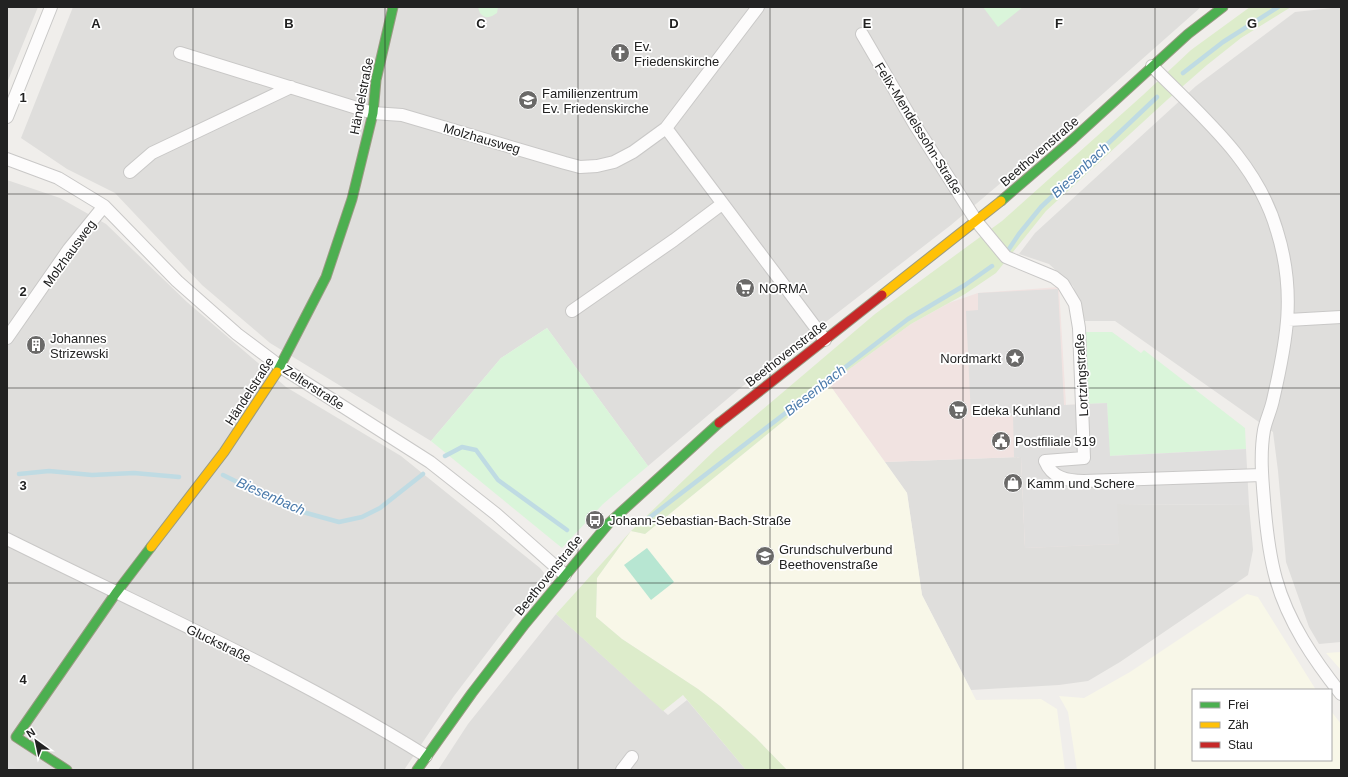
<svg xmlns="http://www.w3.org/2000/svg" width="1348" height="777" viewBox="0 0 1348 777" font-family="Arial,sans-serif">
<style>
.residential{fill:#dfdedc}
.commercial{fill:#f1e3e1}
.education{fill:#f8f7e8}
.grass{fill:#ddeccb}
.park{fill:#daf5da}
.pitch{fill:#b7e6d2}
.parking{fill:#e0dfde}
.lines{fill:none;stroke-linecap:round;stroke-linejoin:round}
.stream{stroke:#bfdbe3;stroke-width:4.5}
.street-casing{stroke:#c9c8c7;stroke-width:14}
.fast-casing{stroke:#999a82;stroke-width:11}
.slow-casing{stroke:#999a82;stroke-width:11}
.jam-casing{stroke:#999a82;stroke-width:11}
.street{stroke:#fdfcfc;stroke-width:12}
.fast{stroke:#4caf50;stroke-width:9}
.slow{stroke:#ffc107;stroke-width:9}
.jam{stroke:#c62828;stroke-width:9}
.grid{fill:none;stroke:#222;stroke-width:1;stroke-opacity:0.55}
.labels{text-anchor:middle;stroke-width:3.5;stroke-linejoin:round;paint-order:stroke}
.poi-label{font-size:13px;fill:#222;stroke:#fff;text-anchor:start}
.street-label{font-size:13px;fill:#222;stroke:#fff}
.water-label{font-size:14px;font-style:italic;fill:#4a7aab;stroke:#fff}
.grid-label{font-size:13px;text-anchor:middle;font-weight:bold;fill:#222;stroke:#fff;stroke-width:3.5;stroke-linejoin:round;paint-order:stroke}
</style>
<rect width="100%" height="100%" fill="#f0eeeb"/>
<path class="residential" d="M7,7H38L7,83Z
M73,7H1201L1028,160L951,225L739,389L648,466L547,328L501,358L431,441L270,343L202,285L115,193L67,169L21,138Z
M1341,7V642L1319,644L1309,627L1286,562L1278,471L1273,432L1115,321H1085L1073,286L1049,264L1019,254L1035,233L1196,86L1295,12Z
M7,180L60,198L106,224L187,302L286,387L401,456L540,568L544,573V578L454,696L404,770H7Z
M1021,457L1025,547L1117,504L1249,505L1253,550L1248,575L1120,662L1088,681L1059,685L971,690L922,595L907,493L885,462Z
M556,614L668,715L687,700L746,770H438L468,724Z"/>
<path class="commercial" d="M1059,287L1066,405L1088,404L1109,456L1119,544L1025,548L1021,457L885,462L829,384L911,324L949,303L978,293Z"/>
<path class="education" d="M829,384L907,493L922,595L976,700L1041,699L1057,709L1065,770H787L756,738L720,706L698,689L622,639L596,617L597,578L631,531L645,534Z
M1247,594L1258,597L1316,690H1193V760H1331V711L1341,724V770H1077L1068,712L1059,696L1084,698L1130,672Z
M1341,652V670L1326,653Z"/>
<path class="grass" d="M1250,7H1291L1241,38L1207,65L1167,100L1046,211L996,273L965,294L911,324L829,384L645,534L631,531L597,578L596,617L622,639L698,689L720,706L756,738L787,770H746L683,695L663,711L556,614L631,531L715,450L875,314L1002,221L1143,95L1191,50Z"/>
<path class="park" d="M478,7H498L497,13C491,17 486,20 480,13Z
M983,7H1023L998,27Z
M547,328L648,466L603,504L562,548L431,441L501,358Z
M1086,332H1112L1141,353L1144,350L1245,428L1246,449L1109,456L1107,403L1088,404Z"/>
<path class="pitch" d="M647,548L674,582L651,600L624,565Z"/>
<path class="parking" d="M1058,289L1064,405L1107,403L1110,456L1246,449L1249,505L1117,504L1119,544L1025,548L1021,457H1014L1013,416L971,417L966,311L978,310V293Z
M7,761L20,770H7Z"/>
<g class="lines">
<path class="stream" d="M1183,73L1223,42L1278,7
M1009,249L1019,234L1041,207L1157,97
M445,456L462,447L476,450L498,480L567,530
M19,474L49,471L92,475L134,473L179,477
M223,475L292,509L339,522L362,517L380,508L423,474
M645,521L908,319L965,285L992,266"/>
<g class="street-casing">
<path id="street" d="M862,34L915,125L977,222L1006,257L1054,277L1063,284L1075,304L1079,328L1084,458L1045,461C1052,478 1067,481 1084,481L1262,475
M180,53L373,113L402,115L565,163L580,167L597,166L614,162L633,152L666,128L758,7
M1152,66C1202,117 1257,161 1277,231C1296,292 1287,340 1273,400C1271,410 1266,420 1264,430C1260,453 1262,477 1264,500C1266,526 1269,554 1276,579C1288,622 1314,660 1341,694
M7,117L51,7
M666,128L825,340
M7,159L58,178L104,206L177,281L237,334L281,367L430,462L496,514L565,575
M130,172L152,153L291,87
M572,311L674,240L722,204
M1288,320L1341,317
M7,338L69,249L104,206
M7,539C148,609 293,673 426,756
M622,770L632,757"/>
</g>
<g class="fast-casing">
<path id="fast" d="M1001,201L1073,139L1188,34L1223,7
M277,372L326,277L352,199L373,113L376,80L393,7
M67,770L16,737L116,593L151,547
M417,770L472,693L525,624L609,523L719,423"/>
</g>
<g class="slow-casing">
<path id="slow" d="M882,295L1001,201
M151,547L224,452L277,372"/>
</g>
<g class="jam-casing">
<path id="jam" d="M719,423L882,295"/>
</g>
<use href="#street" class="street"/>
<use href="#fast" class="fast"/>
<use href="#slow" class="slow"/>
<use href="#jam" class="jam"/>
</g>
<path class="grid" d="M193,7V770M385,7V770M578,7V770M770,7V770M963,7V770M1155,7V770M7,194H1341M7,388H1341M7,583H1341"/>
<defs>
<g id="church-disc" transform="scale(1)"><circle r="9.5" fill="#6a6968" stroke="#fff"/><path d="M-1.2-6h2.4v3.5h3.3v2.4h-3.3V6h-2.4V-.1h-3.3v-2.4h3.3Z" fill="#fff"/></g>
<g id="school-disc" transform="scale(1)"><circle r="9.5" fill="#6a6968" stroke="#fff"/><path d="M0-5L7-2L0 1L-7-2ZM-4 1L0 2.5L4 1V4Q0 6-4 4Z" fill="#fff"/></g>
<g id="supermarket-disc" transform="scale(1)"><circle r="9.5" fill="#6a6968" stroke="#fff"/><path d="M-6-5.5h2.5l.6 2H6L4.5 2H-2.5L-4.4-4H-6ZM-1.5 3.2a1.3 1.3 0 1 0 .1 0ZM3 3.2a1.3 1.3 0 1 0 .1 0Z" fill="#fff"/></g>
<g id="building-disc" transform="scale(1)"><circle r="9.5" fill="#6a6968" stroke="#fff"/><path d="M-4-6H4V6H1V3H-1V6H-4ZM-2.5-4.3h1.7v1.8h-1.7ZM.8-4.3h1.7v1.8H.8ZM-2.5-1h1.7V.8h-1.7ZM.8-1h1.7V.8H.8Z" fill="#fff"/></g>
<g id="sight-disc" transform="scale(1)"><circle r="9.5" fill="#6a6968" stroke="#fff"/><path d="M0-6L1.8-2.2L6-1.7L2.9 1.2L3.7 5.4L0 3.3L-3.7 5.4L-2.9 1.2L-6-1.7L-1.8-2.2Z" fill="#fff"/></g>
<g id="civic-disc" transform="scale(1)"><circle r="9.5" fill="#6a6968" stroke="#fff"/><path d="M-.6-6.5H3V-4.5H.6V-3L4-1V1h2V6H-6V1h2V-1L-.6-3ZM-1.2 2.5V6h2.4V2.5Z" fill="#fff"/></g>
<g id="shop-disc" transform="scale(1)"><circle r="9.5" fill="#6a6968" stroke="#fff"/><path d="M-5-2.5h2.3a2.7 3.5 0 0 1 5.4 0H5L5.5 6h-11ZM-1.5-2.5h3a1.5 2.3 0 0 0-3 0Z" fill="#fff"/></g>
<g id="bus-disc" transform="scale(1)"><circle r="9.5" fill="#6a6968" stroke="#fff"/><path d="M-5-6H5V4H4V6H2V4H-2V6H-4V4H-5ZM-3.5-4V0h7V-4ZM-3.5 1.2v1.5H-2V1.2ZM2 1.2v1.5H3.5V1.2Z" fill="#fff"/></g>
</defs>
<g fill-rule="evenodd">
<use href="#church-disc" x="620" y="53"/>
<use href="#school-disc" x="528" y="100"/>
<use href="#supermarket-disc" x="745" y="288"/>
<use href="#building-disc" x="36" y="345"/>
<use href="#sight-disc" x="1015" y="358"/>
<use href="#supermarket-disc" x="958" y="410"/>
<use href="#civic-disc" x="1001" y="441"/>
<use href="#shop-disc" x="1013" y="483"/>
<use href="#bus-disc" x="595" y="520"/>
<use href="#school-disc" x="765" y="556"/>
</g>
<g class="labels">
<g class="poi-label">
<text x="634" y="51">Ev.<tspan x="634" dy="15">Friedenskirche</tspan></text>
<text x="542" y="98">Familienzentrum<tspan x="542" dy="15">Ev. Friedenskirche</tspan></text>
<text x="759" y="293">NORMA</text>
<text x="50" y="343">Johannes<tspan x="50" dy="15">Strizewski</tspan></text>
<text x="1001" y="363" text-anchor="end">Nordmarkt</text>
<text x="972" y="415">Edeka Kuhland</text>
<text x="1015" y="446">Postfiliale 519</text>
<text x="1027" y="488">Kamm und Schere</text>
<text x="609" y="525">Johann-Sebastian-Bach-Straße</text>
<text x="779" y="554">Grundschulverbund<tspan x="779" dy="15">Beethovenstraße</tspan></text>
</g>
<g class="street-label">
<text transform="translate(361 96) rotate(-79)" y="5">Händelstraße</text>
<text transform="translate(919 128) rotate(58)" y="5">Felix-Mendelssohn-Straße</text>
<text transform="translate(482 138) rotate(16)" y="5">Molzhausweg</text>
<text transform="translate(1039 151) rotate(-41)" y="5">Beethovenstraße</text>
<text transform="translate(69 253) rotate(-54)" y="5">Molzhausweg</text>
<text transform="translate(786 353) rotate(-38)" y="5">Beethovenstraße</text>
<text transform="translate(1081 375) rotate(-93)" y="5">Lortzingstraße</text>
<text transform="translate(314 387) rotate(33)" y="5">Zelterstraße</text>
<text transform="translate(249 391) rotate(-57)" y="5">Händelstraße</text>
<text transform="translate(548 575) rotate(-51)" y="5">Beethovenstraße</text>
<text transform="translate(219 643) rotate(26)" y="5">Gluckstraße</text>
</g>
<g class="water-label">
<text transform="translate(1080 170) rotate(-43)" y="5">Biesenbach</text>
<text transform="translate(815 390) rotate(-38)" y="5">Biesenbach</text>
<text transform="translate(271 496) rotate(24)" y="5">Biesenbach</text>
</g>
</g>
<g class="grid-label">
<text x="96" y="28">A</text>
<text x="289" y="28">B</text>
<text x="481" y="28">C</text>
<text x="674" y="28">D</text>
<text x="867" y="28">E</text>
<text x="1059" y="28">F</text>
<text x="1252" y="28">G</text>
<text x="23" y="102">1</text>
<text x="23" y="296">2</text>
<text x="23" y="490">3</text>
<text x="23" y="684">4</text>
</g>
<rect width="1348" height="777" fill="none" stroke="#222222" stroke-width="16"/>
<rect x="1192" y="689" width="140" height="72" fill="#ffffff" stroke="#a7a7a7"/>
<rect x="1200" y="702" width="20" height="6" fill="#4caf50" stroke="#a7a7a7"/>
<text x="1228" y="709" font-size="12" fill="#222222">Frei</text>
<rect x="1200" y="722" width="20" height="6" fill="#ffc107" stroke="#a7a7a7"/>
<text x="1228" y="729" font-size="12" fill="#222222">Zäh</text>
<rect x="1200" y="742" width="20" height="6" fill="#c62828" stroke="#a7a7a7"/>
<text x="1228" y="749" font-size="12" fill="#222222">Stau</text>
<g transform="translate(36 741) rotate(327)" stroke="#ffffff" stroke-width="3" paint-order="stroke">
<path d="M0-3L7 15L0 10L-7 15Z" fill="#222222"/>
<text y="-6" font-size="11" font-weight="bold" text-anchor="middle" fill="#222222">N</text>
</g>
</svg>
